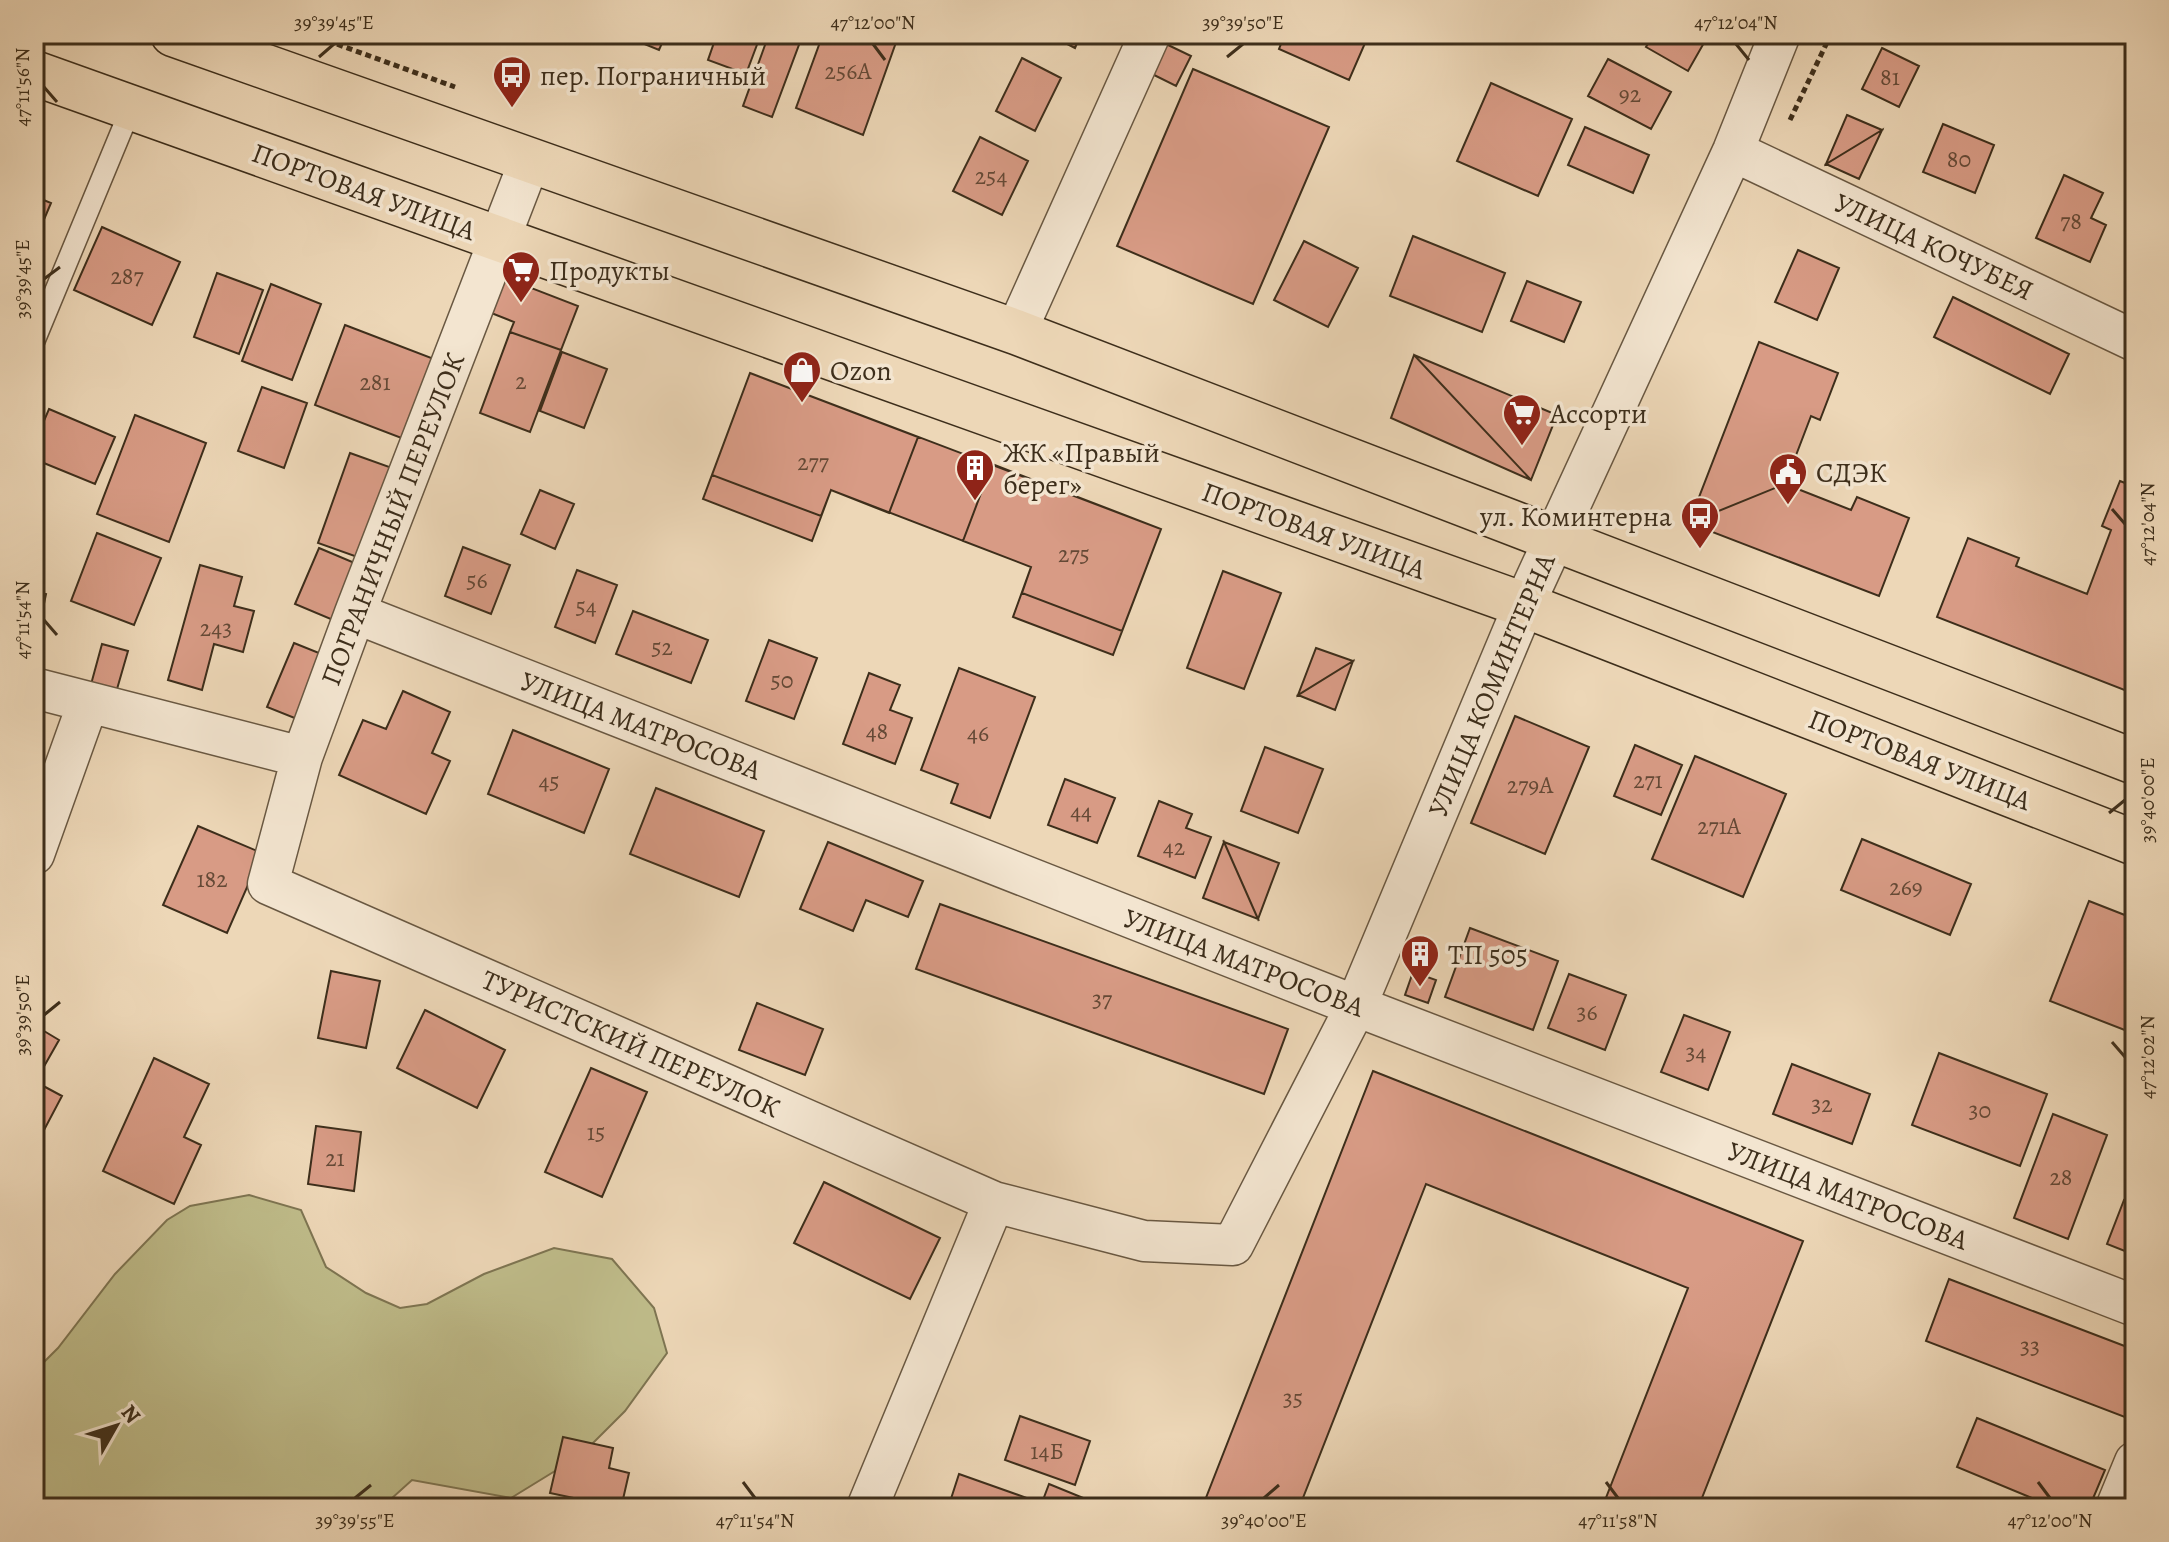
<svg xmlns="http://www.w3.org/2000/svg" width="2169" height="1542" viewBox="0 0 2169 1542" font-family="Alegreya,serif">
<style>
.green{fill:#bfbc8a;stroke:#7e7552;stroke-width:2}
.building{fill:#d89b85;stroke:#3d2e1b;stroke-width:2}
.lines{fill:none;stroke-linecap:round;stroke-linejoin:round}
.service-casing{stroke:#695842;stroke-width:23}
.minor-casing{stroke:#695842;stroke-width:43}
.primary-casing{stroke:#3d2e1b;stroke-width:47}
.path{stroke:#3d2e1b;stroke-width:5;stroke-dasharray:6 4;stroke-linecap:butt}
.service{stroke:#f3e5d0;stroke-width:20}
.minor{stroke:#f3e5d0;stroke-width:40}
.primary{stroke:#edd7b7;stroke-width:44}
.ticks{fill:none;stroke:#3d2e1b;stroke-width:3}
.labels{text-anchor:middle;stroke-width:7;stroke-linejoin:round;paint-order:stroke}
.number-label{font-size:24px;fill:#644936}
.poi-label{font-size:28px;fill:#3d2e1b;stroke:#f3e5d0;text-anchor:start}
.street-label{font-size:28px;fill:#3d2e1b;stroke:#f3e5d0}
.neatline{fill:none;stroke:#3d2e1b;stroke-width:3}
.ticks-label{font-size:20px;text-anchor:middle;fill:#3d2e1b}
</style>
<rect width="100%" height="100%" fill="#edd7b7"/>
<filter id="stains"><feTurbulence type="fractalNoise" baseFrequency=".0025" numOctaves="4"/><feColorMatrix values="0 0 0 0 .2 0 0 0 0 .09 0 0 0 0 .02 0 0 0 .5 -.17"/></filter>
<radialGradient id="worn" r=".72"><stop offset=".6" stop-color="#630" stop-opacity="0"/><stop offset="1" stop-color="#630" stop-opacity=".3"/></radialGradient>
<path class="green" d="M249,1195L301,1210L326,1267L366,1293L400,1308L427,1304L484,1274L554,1248L612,1259L654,1308L667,1353L625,1411L581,1455L511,1498L412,1480L381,1508H34V1372L58,1348L115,1274L167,1220L190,1206Z"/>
<path class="building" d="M620,34H666L659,50Z
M717,34H761L746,74L708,60Z
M769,34H778L800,42L772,117L743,106Z
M823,34H899L863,135L796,108Z
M1048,34H1081L1075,48Z
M1285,34H1369L1349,80L1279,49Z
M1654,34H1709L1688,71L1646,47Z
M1166,44L1191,56L1176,86L1152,74Z
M1882,48L1919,66L1899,107L1862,89Z
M1022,58L1061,78L1035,131L996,111Z
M1608,59L1671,92L1651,129L1588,96Z
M1193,69L1329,127L1253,304L1117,246Z
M1491,83L1572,119L1538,196L1457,161Z
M1847,115L1882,130L1826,164Z
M1943,124L1994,145L1975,193L1923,172Z
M1585,127L1649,155L1633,193L1568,165Z
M1882,130L1859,179L1826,164Z
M980,137L1028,161L1002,215L953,191Z
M2064,175L2103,193L2091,218L2106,225L2090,262L2036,238Z
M34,196L51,203L34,243Z
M102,227L180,262L152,325L74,290Z
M1413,236L1505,273L1482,332L1390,296Z
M1304,241L1358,268L1328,327L1274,300Z
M1798,250L1839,268L1817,320L1775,302Z
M217,273L263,290L239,354L194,337Z
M495,274L578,306L561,350L510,332L514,322L481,309Z
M1527,281L1581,302L1564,342L1511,321Z
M271,284L321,304L292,380L242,361Z
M1953,297L2069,354L2050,394L1934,337Z
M345,325L434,359L404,439L315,405Z
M510,332L561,350L530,432L480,413Z
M1759,342L1838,373L1820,420L1811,416L1785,484L1689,523Z
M562,352L607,369L584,428L540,411Z
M1414,355L1557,415L1531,480Z
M1414,355L1531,480L1391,418Z
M750,373L918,437L889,513L831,490L812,541L703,499Z
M750,373L1161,529L1122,631L1022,593L1031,567L831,490L821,516L712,475Z
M262,387L307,403L284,468L238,451Z
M49,409L115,437L95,484L34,459V444Z
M135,415L206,443L169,542L97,514Z
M350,453L395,469L363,559L318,543Z
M992,464L1161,529L1113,655L1013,617L1031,567L963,541Z
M2120,481L2135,487V670L2127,691L1937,617L1968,538L2019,558L2016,566L2087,594L2111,530L2102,526Z
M1785,484L1851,510L1857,497L1909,518L1879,596L1689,523Z
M540,490L574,504L555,549L521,534Z
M97,533L161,558L134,625L71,601Z
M463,547L510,565L491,614L445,596Z
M319,548L357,564L333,620L295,604Z
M200,565L242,577L234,606L254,611L243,652L214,644L202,690L168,680Z
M577,570L617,585L595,643L555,627Z
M1223,571L1281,593L1244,689L1187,668Z
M34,592L46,594L34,652Z
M633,611L708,640L691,683L616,654Z
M769,640L817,658L794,719L746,701Z
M294,643L324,655L297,719L267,707Z
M102,644L128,651L115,696L90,688Z
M1316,648L1353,661L1298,695Z
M1353,661L1335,710L1298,695Z
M959,668L1035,697L990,818L951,803L958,784L921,770Z
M869,673L900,685L890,710L912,718L895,764L843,744Z
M403,691L450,712L432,753L450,761L426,814L339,775L363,720L386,729Z
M1515,716L1589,747L1545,854L1471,823Z
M513,730L609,769L584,833L488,794Z
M1635,745L1682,765L1661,815L1614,796Z
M1265,747L1323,769L1298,833L1241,811Z
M1695,756L1786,794L1743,897L1652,859Z
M1065,779L1115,798L1097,843L1048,825Z
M656,788L764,831L739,897L630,854Z
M1159,801L1192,814L1186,828L1211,837L1195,878L1138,856Z
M198,826L262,853L227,933L163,905Z
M1862,839L1971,884L1950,935L1841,890Z
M828,842L923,881L908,917L866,900L853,931L800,909Z
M1224,842L1279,863L1258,919Z
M1224,842L1258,919L1203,898Z
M2089,901L2135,919V1034L2050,1001Z
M2089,901L2135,919V1034L2050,1001Z
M940,904L1288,1029L1264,1094L916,969Z
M1470,928L1558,961L1533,1030L1445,997Z
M331,971L380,981L366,1048L318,1038Z
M1413,972L1436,980L1428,1003L1405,995Z
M1569,974L1626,995L1605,1050L1548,1028Z
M757,1003L823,1029L805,1075L739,1050Z
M425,1010L505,1050L477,1108L397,1068Z
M1684,1015L1730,1032L1708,1090L1661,1072Z
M34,1025L59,1040L38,1077L34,1074Z
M1939,1053L2047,1094L2020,1166L1912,1125Z
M154,1058L209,1084L184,1137L201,1145L174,1204L103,1171Z
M1792,1064L1870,1094L1852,1144L1773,1114Z
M591,1068L647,1092L602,1197L545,1172Z
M1373,1071L1803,1241L1698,1508H1602L1688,1288L1426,1184L1299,1508H1202Z
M34,1081L62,1096L34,1149Z
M2053,1114L2107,1135L2068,1239L2014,1218Z
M316,1126L361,1132L354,1191L308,1184Z
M824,1182L940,1238L910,1299L794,1243Z
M2124,1200L2135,1204V1255L2107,1244Z
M1949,1279L2135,1350V1405L2130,1419L1926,1341Z
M1020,1416L1090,1441L1075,1485L1005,1460Z
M1977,1418L2105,1470L2089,1508H2056L1957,1467Z
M563,1437L613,1448L609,1468L629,1473L621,1508L550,1493Z
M959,1474L1027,1498L1023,1508H948Z
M1049,1484L1098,1504L1096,1508H1040Z"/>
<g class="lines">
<g class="service-casing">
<path id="service" d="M34,342L131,108"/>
</g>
<g class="minor-casing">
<path id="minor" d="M1733,151L2135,341
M530,160L355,613L302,757L268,884L994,1202L1144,1241L1233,1245L1356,1006L1524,605L1733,151L1780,34
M1016,332L1150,34
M355,613L1356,1006L2135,1306
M34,688L302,757
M34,854L88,703
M867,1508L994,1202
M2116,1508L2135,1462"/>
</g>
<g class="primary-casing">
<path id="primary" d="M173,34L1016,332L2135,762
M34,73L1524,605L2135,843"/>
</g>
<path class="path" d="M309,34L455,87
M1790,120L1831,34"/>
<use href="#service" class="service"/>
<use href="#minor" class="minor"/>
<use href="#primary" class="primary"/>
</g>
<path class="ticks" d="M873,44L885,60M1736,44L1749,60M319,57L334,44M1227,57L1243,44M44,87L57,102M44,279L60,267M2112,509L2125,524M44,620L57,635M2109,813L2125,800M44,1015L60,1002M2112,1042L2125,1057M743,1482L755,1498M1606,1482L1618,1498M2038,1482L2050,1498M355,1498L371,1485M1264,1498L1279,1485"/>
<defs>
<g id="bus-pin" transform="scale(2)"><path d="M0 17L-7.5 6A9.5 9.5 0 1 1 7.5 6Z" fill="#8f2418" stroke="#f3e5d0"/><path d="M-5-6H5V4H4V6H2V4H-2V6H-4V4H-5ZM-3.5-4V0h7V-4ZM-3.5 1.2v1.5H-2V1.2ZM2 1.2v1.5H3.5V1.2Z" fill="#fff"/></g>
<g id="supermarket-pin" transform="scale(2)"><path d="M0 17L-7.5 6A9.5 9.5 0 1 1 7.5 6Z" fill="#8f2418" stroke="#f3e5d0"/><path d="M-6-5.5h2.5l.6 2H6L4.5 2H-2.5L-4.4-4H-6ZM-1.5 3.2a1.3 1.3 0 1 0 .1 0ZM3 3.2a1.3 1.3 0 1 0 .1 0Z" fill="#fff"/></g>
<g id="shop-pin" transform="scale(2)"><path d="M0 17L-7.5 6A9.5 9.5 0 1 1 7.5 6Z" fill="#8f2418" stroke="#f3e5d0"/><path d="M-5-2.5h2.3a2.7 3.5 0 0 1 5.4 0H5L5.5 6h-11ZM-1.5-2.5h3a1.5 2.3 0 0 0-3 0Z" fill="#fff"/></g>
<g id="building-pin" transform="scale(2)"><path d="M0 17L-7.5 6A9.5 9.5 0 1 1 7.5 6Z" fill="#8f2418" stroke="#f3e5d0"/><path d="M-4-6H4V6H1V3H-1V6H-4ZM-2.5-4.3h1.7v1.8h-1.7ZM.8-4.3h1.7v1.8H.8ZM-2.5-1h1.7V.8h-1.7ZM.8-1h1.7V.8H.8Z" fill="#fff"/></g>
<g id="civic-pin" transform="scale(2)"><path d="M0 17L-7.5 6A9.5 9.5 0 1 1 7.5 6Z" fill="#8f2418" stroke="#f3e5d0"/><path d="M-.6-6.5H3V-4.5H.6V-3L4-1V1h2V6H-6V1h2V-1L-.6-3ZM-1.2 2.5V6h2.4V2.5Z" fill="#fff"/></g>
</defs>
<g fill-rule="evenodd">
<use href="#bus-pin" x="512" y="75"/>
<use href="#supermarket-pin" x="521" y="270"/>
<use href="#shop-pin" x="802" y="370"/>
<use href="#supermarket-pin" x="1522" y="413"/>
<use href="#building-pin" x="975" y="468"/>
<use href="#civic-pin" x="1788" y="472"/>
<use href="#bus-pin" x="1700" y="516"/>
<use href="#building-pin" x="1420" y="954"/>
</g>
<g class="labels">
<g class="number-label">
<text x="848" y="79">256А</text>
<text x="1890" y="85">81</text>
<text x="1630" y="102">92</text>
<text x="1959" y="167">80</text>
<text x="991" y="184">254</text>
<text x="2071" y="229">78</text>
<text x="127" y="284">287</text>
<text x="521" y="389">2</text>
<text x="375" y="390">281</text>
<text x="813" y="470">277</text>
<text x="1074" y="562">275</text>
<text x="477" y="588">56</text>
<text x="586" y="614">54</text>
<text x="216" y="636">243</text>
<text x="662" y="655">52</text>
<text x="782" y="688">50</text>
<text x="877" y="739">48</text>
<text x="978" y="741">46</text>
<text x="1648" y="788">271</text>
<text x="549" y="789">45</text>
<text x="1530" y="793">279А</text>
<text x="1081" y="819">44</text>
<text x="1719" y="834">271А</text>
<text x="1174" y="855">42</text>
<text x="212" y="887">182</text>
<text x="1906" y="895">269</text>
<text x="1102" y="1007">37</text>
<text x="1587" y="1020">36</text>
<text x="1696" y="1060">34</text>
<text x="1822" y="1112">32</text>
<text x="1980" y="1118">30</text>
<text x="596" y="1140">15</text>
<text x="335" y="1166">21</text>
<text x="2061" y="1185">28</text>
<text x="2030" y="1354">33</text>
<text x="1293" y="1406">35</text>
<text x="1047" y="1459">14Б</text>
</g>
<g class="poi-label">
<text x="540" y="85">пер. Пограничный</text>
<text x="549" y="280">Продукты</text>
<text x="830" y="380">Ozon</text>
<text x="1550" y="423">Ассорти</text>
<text x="1003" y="462">ЖК «Правый<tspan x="1003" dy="32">берег»</tspan></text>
<text x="1816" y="482">СДЭК</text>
<text x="1672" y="526" text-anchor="end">ул. Коминтерна</text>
<text x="1448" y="964">ТП 505</text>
</g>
<g class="street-label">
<text transform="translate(364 191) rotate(20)" y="10">ПОРТОВАЯ УЛИЦА</text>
<text transform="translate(1934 246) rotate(25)" y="10">УЛИЦА КОЧУБЕЯ</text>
<text transform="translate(392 519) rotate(-69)" y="10">ПОГРАНИЧНЫЙ ПЕРЕУЛОК</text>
<text transform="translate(1314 530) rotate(20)" y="10">ПОРТОВАЯ УЛИЦА</text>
<text transform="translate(1491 685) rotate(-67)" y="10">УЛИЦА КОМИНТЕРНА</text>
<text transform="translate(641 725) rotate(21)" y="10">УЛИЦА МАТРОСОВА</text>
<text transform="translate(1920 759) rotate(21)" y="10">ПОРТОВАЯ УЛИЦА</text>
<text transform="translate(1244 962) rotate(21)" y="10">УЛИЦА МАТРОСОВА</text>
<text transform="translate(631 1043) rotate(24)" y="10">ТУРИСТСКИЙ ПЕРЕУЛОК</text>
<text transform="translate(1848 1195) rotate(21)" y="10">УЛИЦА МАТРОСОВА</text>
</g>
</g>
<rect width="2169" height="1542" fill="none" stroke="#edd7b7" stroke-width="88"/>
<g transform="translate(116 1426) rotate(51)" stroke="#f3e5d0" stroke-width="6" paint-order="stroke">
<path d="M0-6L14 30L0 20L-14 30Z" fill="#3d2e1b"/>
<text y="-12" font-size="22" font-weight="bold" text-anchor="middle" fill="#3d2e1b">N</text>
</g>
<rect x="44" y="44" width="2081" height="1454" class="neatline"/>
<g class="ticks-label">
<text x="334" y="29">39°39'45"E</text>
<text x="873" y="29">47°12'00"N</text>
<text x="1243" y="29">39°39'50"E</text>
<text x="1736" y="29">47°12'04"N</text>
<text transform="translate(22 87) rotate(-90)" y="7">47°11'56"N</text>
<text transform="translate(22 279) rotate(-90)" y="7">39°39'45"E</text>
<text transform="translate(2147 524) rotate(-90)" y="7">47°12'04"N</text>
<text transform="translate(22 620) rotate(-90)" y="7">47°11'54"N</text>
<text transform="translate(2147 800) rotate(-90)" y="7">39°40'00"E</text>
<text transform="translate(22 1015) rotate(-90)" y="7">39°39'50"E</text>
<text transform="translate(2147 1057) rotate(-90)" y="7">47°12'02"N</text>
<text x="355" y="1527">39°39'55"E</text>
<text x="755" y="1527">47°11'54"N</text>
<text x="1264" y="1527">39°40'00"E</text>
<text x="1618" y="1527">47°11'58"N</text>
<text x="2050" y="1527">47°12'00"N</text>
</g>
<rect width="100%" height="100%" filter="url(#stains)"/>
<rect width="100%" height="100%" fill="url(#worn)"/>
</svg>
